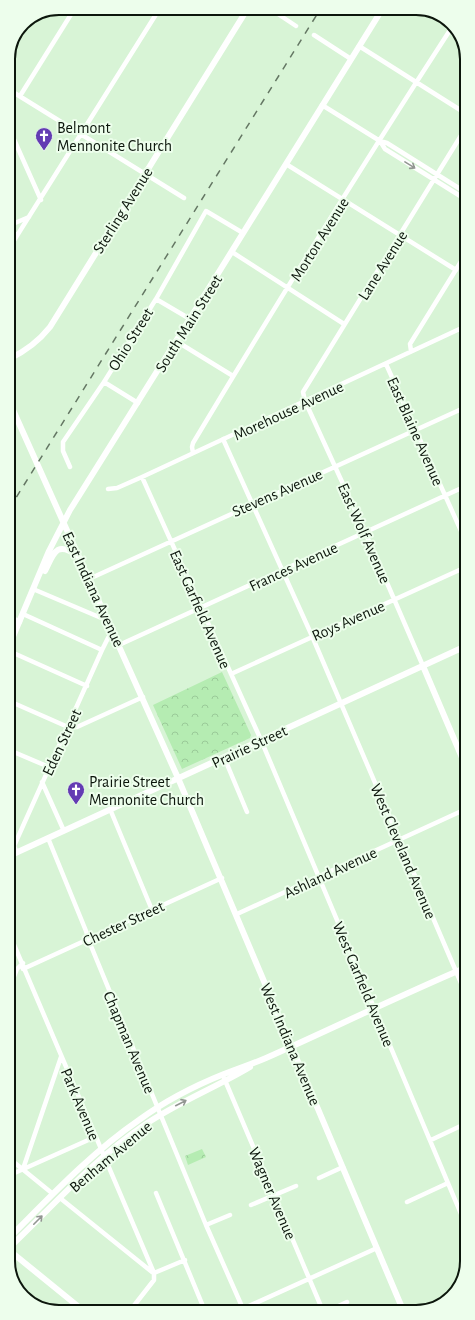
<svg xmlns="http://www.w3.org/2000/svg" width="475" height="1320" viewBox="0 0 475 1320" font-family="'Alegreya Sans',sans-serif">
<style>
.park{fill:url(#park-crowns)}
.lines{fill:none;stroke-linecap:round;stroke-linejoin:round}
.street{stroke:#fff;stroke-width:4.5}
.secondary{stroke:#fff;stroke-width:6}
.rail{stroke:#647663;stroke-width:1.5;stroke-dasharray:7 7;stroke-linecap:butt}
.oneway{stroke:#929692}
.labels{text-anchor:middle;stroke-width:4;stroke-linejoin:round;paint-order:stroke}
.poi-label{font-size:16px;fill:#0c160c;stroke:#edfeec;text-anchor:start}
.street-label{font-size:16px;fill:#0c160c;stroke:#edfeec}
.rim{fill:none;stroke:#0c160c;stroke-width:2}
</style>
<defs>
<pattern id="park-crowns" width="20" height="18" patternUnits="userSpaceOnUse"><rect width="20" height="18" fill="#b5ecb2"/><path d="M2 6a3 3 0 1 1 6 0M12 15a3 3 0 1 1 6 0" fill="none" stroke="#9aca98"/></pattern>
</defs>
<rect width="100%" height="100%" fill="#d8f4d6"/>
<path class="park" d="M222,672L251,735L250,738L182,769L153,705Z
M202,1149L206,1157L188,1165L185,1156Z"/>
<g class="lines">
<path class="street" d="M269,8L296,26
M314,35L351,59
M359,46L465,113
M8,89L184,198
M20,96L75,8
M322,105L380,141L387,143L465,192
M8,126L41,200
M380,141L385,149L465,199
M286,164L456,270
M8,219L16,237
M8,226L29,217
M8,250L160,8
M232,252L344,324
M156,299L190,319
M460,329L466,343
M176,341L233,376
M411,351L410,344L465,255
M386,364L466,542
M104,382L138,403
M223,439L312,636L467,997
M193,453L192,447L193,443C277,303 363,164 452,27
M70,467L63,451V442L104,382L156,299L206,211L243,233
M142,477L261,740L467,1228
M108,489L117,488L142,477L466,326
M89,579L466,407
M33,589L99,617L107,619
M23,614L102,650
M9,616L20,622
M119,645L466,486
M9,651L87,686
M423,666L365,532L305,401L303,392L465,129
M231,674L466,567
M9,701L68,727H77L143,697
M9,750L49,767
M224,757L247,812
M42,782L64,831
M110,809L152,910
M48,838L86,931L91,946L206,1225L244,1311
M17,853L14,846L102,650L108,638L113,632
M237,914L466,809
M9,933L154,1273
M23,969L222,878
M9,989L17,969L23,963
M224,1078L323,1311
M431,1140L467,1123
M10,1159L53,1194
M23,1169L61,1057
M10,1175L95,1137
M319,1178L343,1167
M156,1193L205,1311
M60,1198L152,1272
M407,1202L448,1183
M251,1205L296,1186
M206,1225L230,1215
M238,1311L377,1248
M328,1311L347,1302
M129,1312L154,1280V1273L185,1260"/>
<path class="secondary" d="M9,359C26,351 38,342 50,327L248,8
M9,401L178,778L403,1310
M45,571C54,553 56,541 77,555
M9,646L49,551L70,510L176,341L383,8
M423,666L466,767
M9,856L466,646
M10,1237C51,1196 91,1153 139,1120C165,1101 194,1086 224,1074C238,1069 252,1064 266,1058C333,1028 399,996 467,967
M10,1247C53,1206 93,1160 143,1126C176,1103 215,1088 250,1067
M10,1251L85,1312
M421,1310L443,1301"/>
<path class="rail" d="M9,509L321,8"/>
</g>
<defs><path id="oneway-shaft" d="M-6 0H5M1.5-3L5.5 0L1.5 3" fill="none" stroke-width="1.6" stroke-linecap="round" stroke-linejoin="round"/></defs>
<g class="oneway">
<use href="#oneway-shaft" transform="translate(410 165) rotate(32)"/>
<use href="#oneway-shaft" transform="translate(181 1103) rotate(-27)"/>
<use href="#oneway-shaft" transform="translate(38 1220) rotate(-45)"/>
</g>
<defs>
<g id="church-pin" transform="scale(0.9)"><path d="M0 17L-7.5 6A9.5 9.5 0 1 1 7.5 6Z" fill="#633bb3" stroke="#edfeec"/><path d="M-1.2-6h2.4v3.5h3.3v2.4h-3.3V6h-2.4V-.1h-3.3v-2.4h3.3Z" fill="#fff"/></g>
</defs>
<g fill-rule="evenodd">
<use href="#church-pin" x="44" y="136"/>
<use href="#church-pin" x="76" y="790"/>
</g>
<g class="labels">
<g class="poi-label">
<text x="57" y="133">Belmont<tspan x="57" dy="18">Mennonite Church</tspan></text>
<text x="89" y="787">Prairie Street<tspan x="89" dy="18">Mennonite Church</tspan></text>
</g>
<g class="street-label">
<text transform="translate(122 210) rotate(-58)" y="6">Sterling Avenue</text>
<text transform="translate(319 239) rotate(-58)" y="6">Morton Avenue</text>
<text transform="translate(382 265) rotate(-58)" y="6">Lane Avenue</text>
<text transform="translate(188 323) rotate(-58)" y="6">South Main Street</text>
<text transform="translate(130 339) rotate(-58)" y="6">Ohio Street</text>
<text transform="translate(288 410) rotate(-25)" y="6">Morehouse Avenue</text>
<text transform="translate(416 431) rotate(66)" y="6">East Blaine Avenue</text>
<text transform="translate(277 492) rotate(-24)" y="6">Stevens Avenue</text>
<text transform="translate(365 533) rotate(66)" y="6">East Wolf Avenue</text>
<text transform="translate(293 566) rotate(-25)" y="6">Frances Avenue</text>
<text transform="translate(94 589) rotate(65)" y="6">East Indiana Avenue</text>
<text transform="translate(201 609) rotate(66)" y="6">East Garfield Avenue</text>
<text transform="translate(348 620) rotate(-24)" y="6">Roys Avenue</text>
<text transform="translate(61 742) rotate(-65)" y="6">Eden Street</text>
<text transform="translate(249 746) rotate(-25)" y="6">Prairie Street</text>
<text transform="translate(404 851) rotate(67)" y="6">West Cleveland Avenue</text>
<text transform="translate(330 872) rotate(-25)" y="6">Ashland Avenue</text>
<text transform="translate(123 923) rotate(-25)" y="6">Chester Street</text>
<text transform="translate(364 984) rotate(67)" y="6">West Garfield Avenue</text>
<text transform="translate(130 1042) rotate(67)" y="6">Chapman Avenue</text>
<text transform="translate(291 1044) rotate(67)" y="6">West Indiana Avenue</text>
<text transform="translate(81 1104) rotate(67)" y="6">Park Avenue</text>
<text transform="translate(110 1156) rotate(-40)" y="6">Benham Avenue</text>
<text transform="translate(273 1193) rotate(67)" y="6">Wagner Avenue</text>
</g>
</g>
<path d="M0 0H475V1320H0ZM59 15H416A44 44 0 0 1 460 59V1261A44 44 0 0 1 416 1305H59A44 44 0 0 1 15 1261V59A44 44 0 0 1 59 15Z" fill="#edfeec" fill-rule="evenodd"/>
<path class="rim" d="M59 15H416A44 44 0 0 1 460 59V1261A44 44 0 0 1 416 1305H59A44 44 0 0 1 15 1261V59A44 44 0 0 1 59 15Z"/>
</svg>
